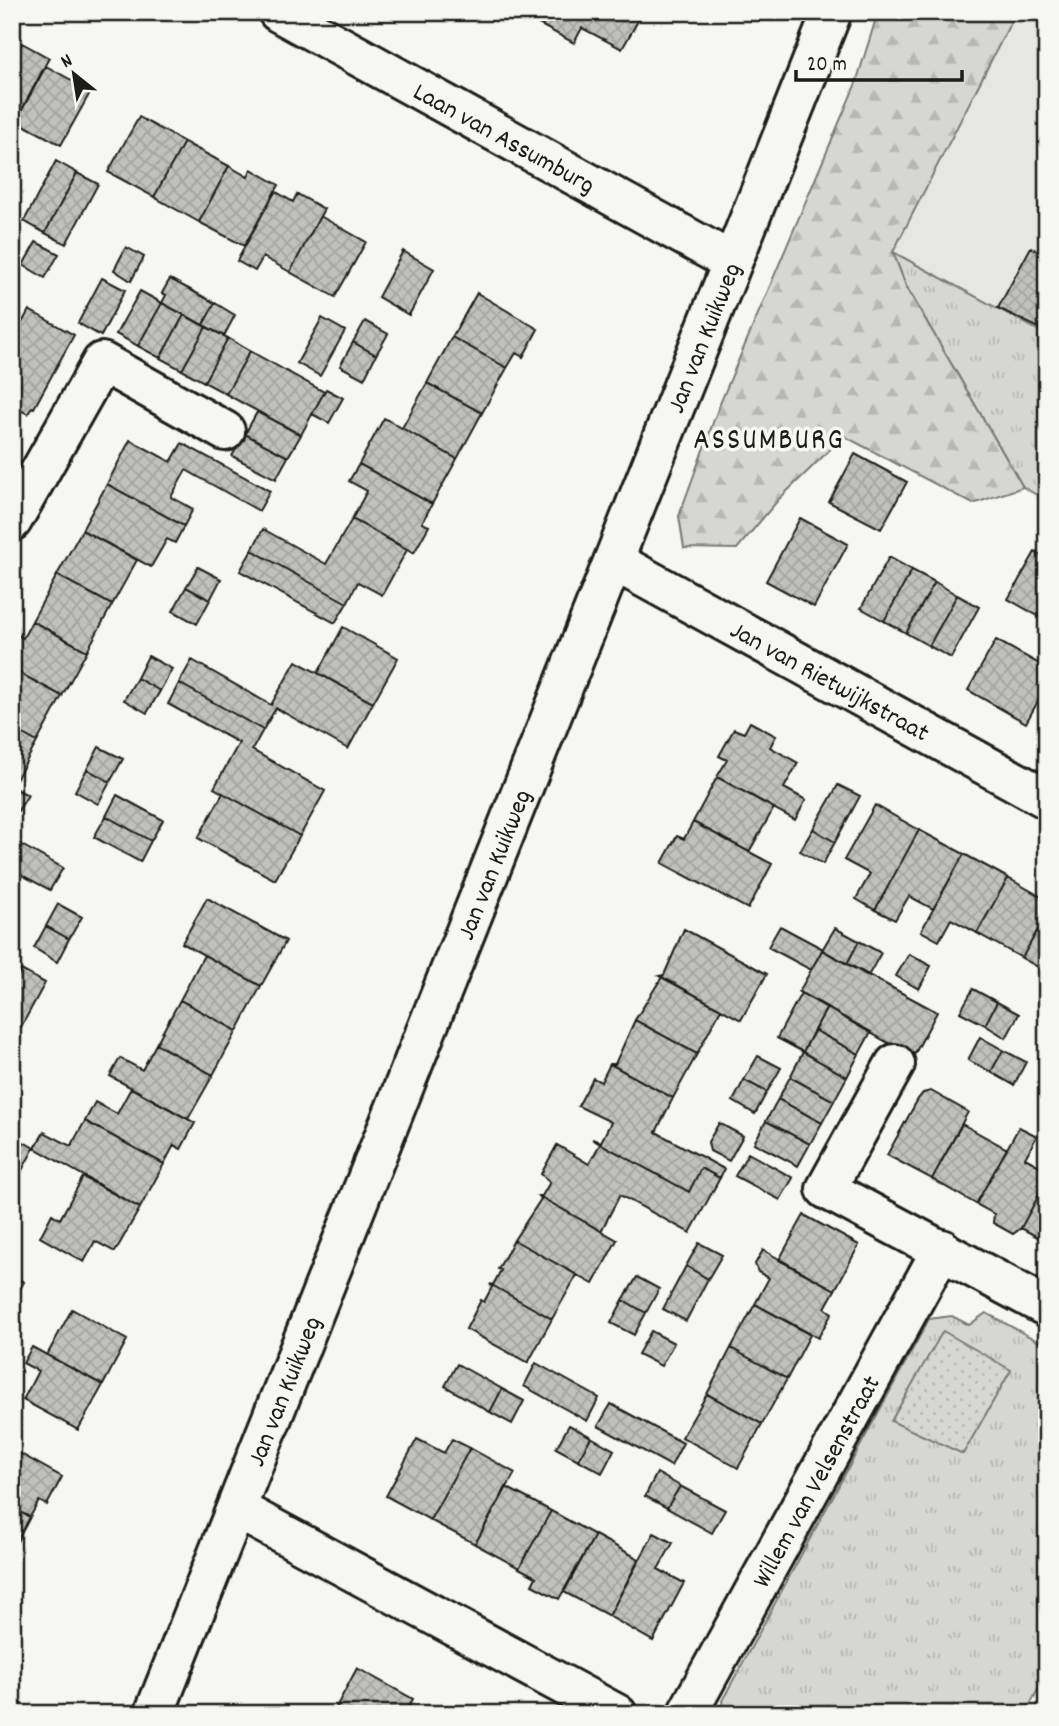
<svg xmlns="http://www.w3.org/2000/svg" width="1059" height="1726" viewBox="0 0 1059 1726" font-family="Dekko,sans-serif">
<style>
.built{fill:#e6e6e2}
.grass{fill:url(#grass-tufts);stroke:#797977;stroke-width:2}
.forest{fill:url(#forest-firs);stroke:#797977;stroke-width:2}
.park{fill:url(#park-dots);stroke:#797977;stroke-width:2}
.building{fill:url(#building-cross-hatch);stroke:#1c1c1c;stroke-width:2}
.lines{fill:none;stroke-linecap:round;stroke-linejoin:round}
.street-casing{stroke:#1c1c1c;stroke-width:44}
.secondary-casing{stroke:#1c1c1c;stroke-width:44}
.street{stroke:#f6f6f2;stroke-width:38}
.secondary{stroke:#f6f6f2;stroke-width:38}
.labels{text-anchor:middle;stroke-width:7;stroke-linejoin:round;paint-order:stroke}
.street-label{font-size:26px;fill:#1c1c1c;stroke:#f6f6f2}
.quarter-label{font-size:30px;letter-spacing:2px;fill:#1c1c1c;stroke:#f6f6f2}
</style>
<defs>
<pattern id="grass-tufts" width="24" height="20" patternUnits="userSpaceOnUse" patternTransform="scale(1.75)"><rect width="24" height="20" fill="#d6d6d2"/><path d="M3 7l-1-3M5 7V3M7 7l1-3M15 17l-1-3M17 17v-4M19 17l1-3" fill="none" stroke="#b7b7b4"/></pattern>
<pattern id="forest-firs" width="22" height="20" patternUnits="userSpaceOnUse" patternTransform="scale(1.75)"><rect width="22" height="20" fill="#d6d6d2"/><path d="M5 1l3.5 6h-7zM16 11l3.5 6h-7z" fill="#b7b7b4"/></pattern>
<pattern id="park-dots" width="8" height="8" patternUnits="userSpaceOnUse" patternTransform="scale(1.75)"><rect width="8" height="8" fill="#d6d6d2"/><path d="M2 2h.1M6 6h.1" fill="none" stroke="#b7b7b4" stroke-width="1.8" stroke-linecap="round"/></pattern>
<pattern id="building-cross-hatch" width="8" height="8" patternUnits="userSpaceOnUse" patternTransform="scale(1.75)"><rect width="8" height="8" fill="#c0c0bd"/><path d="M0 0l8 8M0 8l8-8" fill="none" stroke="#a4a4a2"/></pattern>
</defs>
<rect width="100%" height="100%" fill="#f6f6f2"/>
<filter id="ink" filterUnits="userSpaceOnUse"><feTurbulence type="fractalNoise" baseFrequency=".0143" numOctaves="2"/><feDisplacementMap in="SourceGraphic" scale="14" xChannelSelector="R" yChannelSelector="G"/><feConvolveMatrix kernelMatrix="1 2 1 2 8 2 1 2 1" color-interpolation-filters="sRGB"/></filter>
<g filter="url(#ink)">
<path class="built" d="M1016,12H1047V335L893,252Z"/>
<path class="grass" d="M893,252L1047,335V501L1023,487L906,286Z
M986,1313L1047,1346V1673L1025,1714H725L722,1701L929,1319L952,1316L969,1325Z"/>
<path class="forest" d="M878,12H1016L893,252L906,286L1023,487L973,504L844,436L778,500L737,549L684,548L679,516L719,406L856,83Z"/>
<path class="park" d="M943,1331L1011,1370L963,1454L891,1421Z"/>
<path class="building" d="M540,12H643L622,49L582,28L574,43L535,22Z
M22,43L49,58L16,121L12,119V47L18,50Z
M46,66L91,91L61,145L16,121Z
M139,117L184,142L154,197L108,172Z
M184,142L229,166L199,222L154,197Z
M56,161L77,173L45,233L24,221Z
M229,166L248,177L251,169L279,185L244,246L199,222Z
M77,173L98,184L66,244L45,233Z
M275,191L293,202L297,194L324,209L290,272L263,257L255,271L237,261Z
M320,216L366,242L335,297L290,272Z
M36,242L59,254L45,278L23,265Z
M126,247L144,257L131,281L114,270Z
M1031,247L1047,256V332L998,308Z
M403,251L434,269L409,315L378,297Z
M102,278L125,290L101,336L78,323Z
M170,279L215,303L203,325L162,303L166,295L162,293Z
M140,291L162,303L138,346L116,334Z
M477,293L538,329L523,357L516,353L507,368L452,337Z
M162,303L184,315L160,358L138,346Z
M215,303L235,315L224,336L203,325Z
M29,310L74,335L34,408L32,407L28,414L12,406V341Z
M184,315L206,327L182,370L160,358Z
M322,318L345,331L320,376L297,363Z
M365,321L388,334L376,355L353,342Z
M206,327L228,338L204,382L182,370Z
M452,337L507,368L482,413L427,383Z
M228,338L250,351L226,394L204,382Z
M353,342L376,355L364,379L340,366Z
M250,351L324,392L301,435L226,394Z
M427,383L482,413L457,459L402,428Z
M326,389L343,398L329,423L312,414Z
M257,412L301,435L288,457L245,434Z
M384,418L457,459L432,504L359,464Z
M245,434L288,457L276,479L232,456Z
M130,440L171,462L182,443L270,491L259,511L186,470L171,497L193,509L184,526L107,484Z
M855,454L907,482L881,529L829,502Z
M359,464L432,504L422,523L429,526L414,553L352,519L367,491L349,481Z
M107,484L184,526L175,543L167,539L151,567L82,530Z
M800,518L848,544L814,607L766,581Z
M352,519L407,550L382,595L358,582L347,603L252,550L263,529L326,564Z
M82,530L137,560L112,605L57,575Z
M252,550L347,603L335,623L240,571Z
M1035,552L1047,559V621L1008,599Z
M889,557L912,570L884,621L861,608Z
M198,567L221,579L210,600L186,587Z
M912,570L935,582L906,633L884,621Z
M57,575L112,605L87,651L32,621Z
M935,582L957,595L929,646L906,633Z
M186,587L210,600L197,624L173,611Z
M957,595L979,607L951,658L929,646Z
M32,621L87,651L62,696L12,669V638L15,633L23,638Z
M343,627L398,658L373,703L318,673Z
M996,640L1047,668V685L1026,723L968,690Z
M148,656L172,669L160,691L137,678Z
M192,660L271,705L296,661L373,703L348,749L276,708L263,730L179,683Z
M12,669L62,696L37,742L12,728Z
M137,678L160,691L147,713L124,700Z
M179,683L263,730L252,750L325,791L300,836L214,788L239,743L168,704Z
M750,722L776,736L770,747L798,763L784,788L806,800L795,820L717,777L727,760L719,756L734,729L744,733Z
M12,728L37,742L12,787Z
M99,747L123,759L110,782L87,769Z
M87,769L110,782L98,804L75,791Z
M717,777L774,808L749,852L693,822Z
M838,785L860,796L835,842L813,829Z
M12,787L28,795L18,811L12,808Z
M223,793L300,836L275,880L198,838Z
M117,795L163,820L151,841L106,816Z
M875,805L919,830L875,910L856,899L870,874L844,860Z
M106,816L151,841L140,862L94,837Z
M693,822L772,864L748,909L662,863L677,836L684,839Z
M813,829L835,842L823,864L800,851Z
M919,830L964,854L933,909L909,896L895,920L875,910Z
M18,843L63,868L50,890L12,870V854Z
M964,854L1008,878L977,933L951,919L939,941L921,931Z
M1008,878L1047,900V913L1022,958L977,933Z
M207,898L286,941L261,986L182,943Z
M58,904L82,917L69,939L46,926Z
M1047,913V972L1022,958Z
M46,926L69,939L57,962L34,948Z
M780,926L823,949L811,970L768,947Z
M835,928L859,941L847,964L822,950Z
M684,929L767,974L741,1020L659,976L664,975Z
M859,941L881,953L868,976L847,964Z
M822,950L937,1012L913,1057L799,992Z
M909,954L931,966L919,989L896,976Z
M204,955L261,986L237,1031L180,1000Z
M21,970L45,983L21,1027L12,1023V987Z
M662,977L721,1009L697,1054L635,1020Z
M973,989L997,1002L985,1025L960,1012Z
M801,993L827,1007L803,1052L777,1038Z
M180,1000L237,1031L213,1075L156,1044Z
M997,1002L1019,1014L1006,1038L985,1025Z
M827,1008L871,1032L859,1054L814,1030Z
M635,1020L697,1054L673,1098L610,1064H615Z
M12,1023L21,1027L12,1043Z
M814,1030L859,1054L847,1077L803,1052Z
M980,1037L1003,1050L991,1072L968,1060Z
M156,1044L213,1075L188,1119L110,1076L120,1058L142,1070Z
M1003,1050L1026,1062L1014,1085L991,1072Z
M803,1052L847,1077L834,1101L790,1077Z
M758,1056L781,1068L767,1092L744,1080Z
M610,1064L673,1098L656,1132L724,1169L720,1178L701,1168L689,1192L592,1139L601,1142L611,1122L578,1106L593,1078L601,1082Z
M790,1077L834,1101L822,1123L778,1099Z
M744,1080L767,1092L755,1114L733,1101Z
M131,1088L195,1123L181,1149L174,1145L164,1164L85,1121L95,1102L117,1114Z
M931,1091L968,1112L932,1179L887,1155L918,1099L923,1093Z
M778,1099L822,1123L810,1144L766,1121Z
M85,1121L164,1164L140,1208L35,1148L44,1132L71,1146Z
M766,1121L810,1144L798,1166L754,1143Z
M719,1123L743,1136L729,1161L710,1151L708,1142Z
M962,1124L1007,1149L976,1204L932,1179Z
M1019,1127L1037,1136L1025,1158L1047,1170V1180L1021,1228L1013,1234L993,1223L994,1214L976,1204Z
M13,1136L34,1148L12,1189V1139Z
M592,1139L689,1192L701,1168L720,1178L690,1233L620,1195L601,1231L539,1196H542L550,1182L541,1174L557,1145L589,1164L600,1144Z
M748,1153L793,1178L780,1200L735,1176Z
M83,1177L140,1208L115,1252L95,1241L84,1262L40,1237L52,1214L60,1219Z
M1047,1180V1242L1021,1228Z
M539,1196L617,1240L593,1284L514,1240L541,1199Z
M804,1215L859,1245L835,1290L779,1260Z
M514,1240L577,1275L552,1319L490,1284L493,1285L501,1270L498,1269Z
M699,1243L722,1255L708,1279L686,1266Z
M763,1250L835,1290L825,1308L832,1313L818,1338L755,1304L769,1278L758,1272L755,1264Z
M686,1266L708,1279L686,1321L663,1309Z
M12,1276L24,1282L12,1304Z
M637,1277L659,1289L646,1313L623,1300Z
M490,1284L552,1319L528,1363L466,1329L481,1300L484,1302L492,1287Z
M623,1300L646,1313L634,1335L611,1323Z
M755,1304L810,1335L787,1379L731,1348Z
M72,1309L127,1340L103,1385L47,1355Z
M651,1331L674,1343L661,1366L638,1354Z
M32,1347L103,1385L78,1430L23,1400L38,1371L23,1363Z
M731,1348L787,1379L762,1424L707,1394Z
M536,1363L599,1398L587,1421L524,1386Z
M457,1364L502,1389L490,1412L445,1386Z
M502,1389L524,1401L512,1424L490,1412Z
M707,1394L762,1424L738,1468L682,1437Z
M611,1404L683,1443L671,1466L598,1426Z
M569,1425L591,1437L578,1460L556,1448Z
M591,1437L614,1450L602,1473L578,1460Z
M417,1439L444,1453L452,1439L470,1448L430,1520L386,1496Z
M470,1448L515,1473L475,1544L430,1520Z
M12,1449L62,1477L47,1505L39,1501L30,1517L12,1508Z
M657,1473L680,1486L667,1508L645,1496Z
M680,1486L725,1510L712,1533L667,1508Z
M506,1487L551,1511L519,1568L475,1544Z
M12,1508L30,1517L12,1551Z
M551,1511L595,1535L559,1599L532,1585L536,1577L519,1568Z
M654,1533L673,1543L658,1569L684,1583L653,1641L609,1616Z
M595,1535L639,1559L609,1616L564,1592Z
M357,1668L413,1699L405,1714L333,1713Z"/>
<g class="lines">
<g class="street-casing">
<g id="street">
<path d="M12,521L102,362L225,431"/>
<path id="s1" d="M614,561L1047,799"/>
<path d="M895,1064L826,1189L1047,1307"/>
<path d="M237,1509L617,1714"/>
<path id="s2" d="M687,1714L942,1249"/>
</g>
</g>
<g class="secondary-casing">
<g id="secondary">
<path id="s3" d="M278,12L732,262"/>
<path id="s4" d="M154,1714L832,12"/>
</g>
</g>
<use href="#street" class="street"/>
<use href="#secondary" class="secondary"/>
</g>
</g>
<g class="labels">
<g class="street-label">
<text dy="9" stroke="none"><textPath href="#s3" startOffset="259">Laan van Assumburg</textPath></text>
<text dy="9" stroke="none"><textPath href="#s4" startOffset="1482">Jan van Kuikweg</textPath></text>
<text dy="9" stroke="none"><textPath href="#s1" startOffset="247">Jan van Rietwijkstraat</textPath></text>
<text dy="9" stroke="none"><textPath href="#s4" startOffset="915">Jan van Kuikweg</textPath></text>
<text dy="9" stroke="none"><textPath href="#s4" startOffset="348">Jan van Kuikweg</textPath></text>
<text dy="9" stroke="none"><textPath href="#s2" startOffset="266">Willem van Velsenstraat</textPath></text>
</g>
<g class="quarter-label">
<text x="769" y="448">ASSUMBURG</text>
</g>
</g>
<rect width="1059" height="1726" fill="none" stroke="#f6f6f2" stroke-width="42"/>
<rect x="21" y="21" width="1017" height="1684" fill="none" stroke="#1c1c1c" stroke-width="2.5" filter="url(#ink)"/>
<g transform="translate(74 74) rotate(330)" stroke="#f6f6f2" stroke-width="5" paint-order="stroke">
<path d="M0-5L12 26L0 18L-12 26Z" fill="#1c1c1c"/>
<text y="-10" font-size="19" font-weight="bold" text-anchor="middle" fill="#1c1c1c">N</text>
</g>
<path d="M796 70v10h166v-10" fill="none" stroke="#1c1c1c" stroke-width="3.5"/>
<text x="807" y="70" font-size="21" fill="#1c1c1c" stroke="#f6f6f2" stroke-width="5" paint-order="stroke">20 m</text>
</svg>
